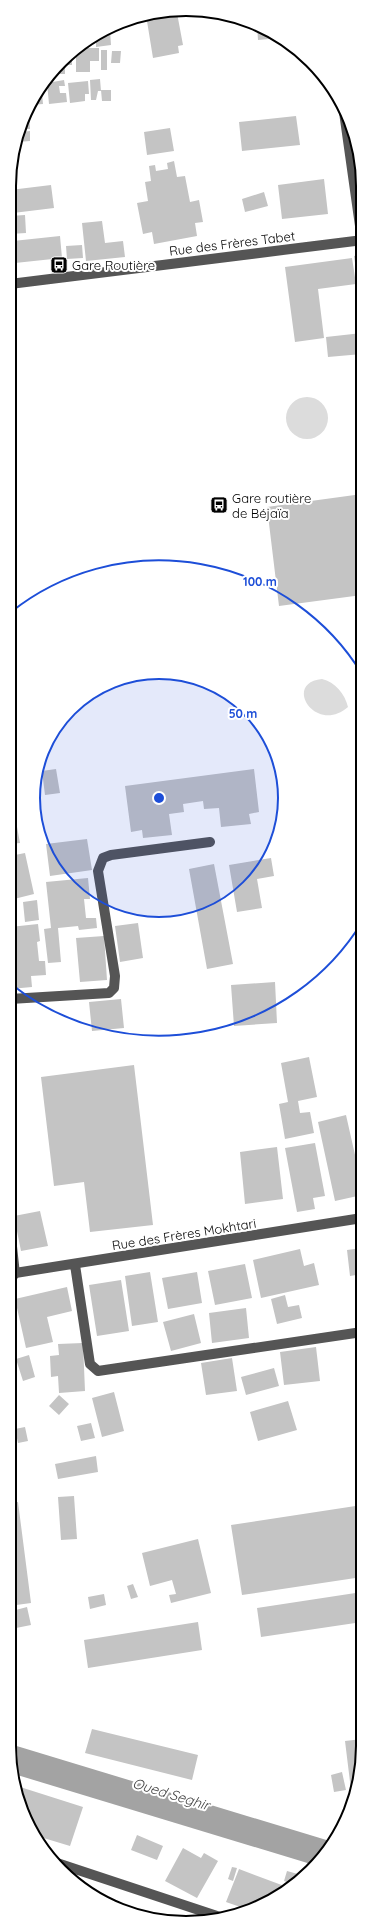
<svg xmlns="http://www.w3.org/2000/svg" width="372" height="1932" viewBox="0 0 372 1932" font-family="Quicksand,sans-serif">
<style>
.green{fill:#dcdcdc}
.water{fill:#a3a3a3}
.building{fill:#c4c4c4}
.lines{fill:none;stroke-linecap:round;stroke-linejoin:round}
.minor{stroke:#555;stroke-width:10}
.ring{fill:none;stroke:#1d4ed8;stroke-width:2}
.labels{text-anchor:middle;stroke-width:4;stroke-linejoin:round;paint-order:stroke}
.street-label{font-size:13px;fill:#000;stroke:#fff}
.poi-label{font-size:13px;fill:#000;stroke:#fff;text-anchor:start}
.water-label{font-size:14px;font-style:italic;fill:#444;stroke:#fff}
.rim{fill:none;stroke:#000;stroke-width:2}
.centre{fill:#1d4ed8;stroke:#fff;stroke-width:2}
.ring-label{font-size:12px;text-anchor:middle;font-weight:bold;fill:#1d4ed8;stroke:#fff;stroke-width:4;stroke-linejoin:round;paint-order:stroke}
</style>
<rect width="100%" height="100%" fill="#fff"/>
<path class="green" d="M286 418a21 21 0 1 1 42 0a21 21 0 1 1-42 0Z
M322,679C335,682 345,694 348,707C316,735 282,683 322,679Z"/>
<path class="water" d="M9,1744L20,1747L333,1842L314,1865L14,1774Z"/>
<path class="building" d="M177,13L183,45L178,46L179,53L153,58L146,15Z
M257,25L264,27L279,38L258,40Z
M110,30L111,45L96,47V37Z
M76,48H99V61H90V72H76Z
M101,50H107V70H101Z
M112,51H121L120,63H111Z
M69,56V57H72V65H65V74H54Z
M100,79L101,91H98L96,100H91L90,80Z
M64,80L65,86H59L60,93H66L67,102L49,104L47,83Z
M88,81L89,94H85V101L70,103L68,83Z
M101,90H111V101H102Z
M42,94L43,104L30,105L35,95Z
M29,109L30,129H22Z
M296,116L300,145L242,151L239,122Z
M170,128L174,151L147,155L144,132Z
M30,131V141L18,142L21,132Z
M174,161L177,177L185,176L190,202L199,200L203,222L195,223L197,236L154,244L152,232L143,234L137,203L148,201L145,182L151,181L149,166L155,165L156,171L168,169L167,163Z
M324,179L328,214L282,219L278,185Z
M51,185L54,208L13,213L10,190Z
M264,192L268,206L245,212L242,199Z
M25,215L26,233L10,234V216Z
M102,221L105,243L123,241L125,257L86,261L82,223Z
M60,236L62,258L15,263L13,241Z
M82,245L83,258L67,259L66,246Z
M363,254V311H362L354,256Z
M352,258L356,284L318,289L324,338L295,342L285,267Z
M362,333V354L328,357L326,337Z
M362,494V595L279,606L267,507Z
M56,769L60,793L45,795L42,771Z
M254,769L259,812L249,814L251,824L221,827L219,808L204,809L203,801L183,804L184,812L169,814L172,835L143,838L142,830L131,832L125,786Z
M11,774L17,805H13L20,843L10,844V775Z
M87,839L92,870L50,876L46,844Z
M25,853L34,894L10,900V856Z
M271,858L274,876L257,879L262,908L237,912L229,865Z
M214,864L233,964L207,969L189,869Z
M88,878L90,899H84L86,918H96L97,928L79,930L78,926L58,928L61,962L48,963L44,929L51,928L46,882Z
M37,900L39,920L25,922L23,902Z
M138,923L143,958L120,962L115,926Z
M38,924L40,941L37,942L39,961H45L46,975L31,976L32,987L10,989V927Z
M104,936L107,980L80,982L76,938Z
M275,982L277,1023L234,1026L231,985Z
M121,999L124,1028L92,1031L89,1002Z
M309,1057L317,1097L298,1101L300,1113L310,1112L314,1133L285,1139L279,1104L288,1102L281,1063Z
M134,1065L153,1225L90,1232L84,1182L54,1186L41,1077Z
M346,1115L362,1186V1195L335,1201L318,1122Z
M315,1143L325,1196L313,1198L315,1209L297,1212L285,1148Z
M277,1147L283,1199L245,1204L240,1152Z
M40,1211L48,1246L21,1251L14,1216Z
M362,1248V1274L350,1276L347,1250Z
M300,1249L304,1266L314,1263L319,1285L261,1298L253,1260Z
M245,1264L252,1298L215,1305L208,1271Z
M150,1272L158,1322L132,1326L125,1276Z
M197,1272L202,1303L168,1309L162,1278Z
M121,1280L129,1331L97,1336L89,1285Z
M67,1287L72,1311L47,1317L53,1342L26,1348L15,1299Z
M285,1295L288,1307L299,1305L302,1318L277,1324L271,1299Z
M246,1308L249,1338L212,1343L209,1313Z
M194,1314L201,1343L171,1351L163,1322Z
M83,1343L85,1391L59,1393L58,1376L51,1377L50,1356L59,1355L58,1344Z
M316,1347L320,1381L284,1385L280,1352Z
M29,1355L35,1377L23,1381L16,1359Z
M232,1358L237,1391L206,1395L201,1363Z
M9,1364L17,1394L9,1396Z
M274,1368L279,1386L246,1395L241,1377Z
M114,1392L124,1431L102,1437L92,1398Z
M59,1395L69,1404L59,1415L49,1406Z
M288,1401L297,1430L258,1441L250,1412Z
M91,1423L95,1438L81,1441L77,1426Z
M25,1427L28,1441L18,1443L15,1429Z
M96,1456L98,1472L58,1479L55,1464Z
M74,1496L77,1539L61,1540L58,1497Z
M18,1502L31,1603L9,1606V1503Z
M362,1505V1577L242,1595L231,1525Z
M198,1539L211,1593L171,1603L169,1595L176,1594L172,1580L150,1586L142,1553Z
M133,1584L138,1597L131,1599L127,1586Z
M362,1592V1622L261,1637L257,1608Z
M104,1594L106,1605L90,1609L88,1597Z
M27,1607L31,1625L16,1628L12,1611Z
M198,1622L202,1650L88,1668L84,1640Z
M92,1729L198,1755L192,1780L85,1753Z
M362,1739V1769L352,1798L345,1741Z
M342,1772L346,1790L334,1792L331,1775Z
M17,1786L83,1807L70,1846L37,1836L22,1814Z
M137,1835L163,1846L157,1860L131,1850Z
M183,1848L201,1858L204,1853L218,1861L197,1898L165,1881Z
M232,1867L237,1868L233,1881L228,1879Z
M239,1869L287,1887L286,1889L249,1910L226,1902Z
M287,1871L305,1876L292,1885V1884L284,1881Z"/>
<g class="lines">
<path class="minor" d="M343,105L362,240
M10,284L363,240
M10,999L109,993L114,988L115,976L98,871L103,858L111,855L210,842
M9,1219L15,1274
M75,1265L90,1364L98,1371L362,1332
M9,1274L362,1218
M54,1862L220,1917"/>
</g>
<circle cx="159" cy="798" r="119" fill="#1d4ed8" fill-opacity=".12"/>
<g class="ring">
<circle cx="159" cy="798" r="119"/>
<path d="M362 922A238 238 0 0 1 11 984M11 612A238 238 0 0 1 362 674"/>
</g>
<defs>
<g id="bus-square" transform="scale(0.9)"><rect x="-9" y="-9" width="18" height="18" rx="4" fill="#000" stroke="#fff"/><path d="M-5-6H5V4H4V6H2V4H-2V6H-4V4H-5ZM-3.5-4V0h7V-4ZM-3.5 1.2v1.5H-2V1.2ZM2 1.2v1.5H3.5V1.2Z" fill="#fff"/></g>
</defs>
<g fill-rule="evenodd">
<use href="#bus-square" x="59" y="265"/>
<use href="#bus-square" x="219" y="505"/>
</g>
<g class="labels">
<g class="street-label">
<text transform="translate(232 243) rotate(-7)" y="5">Rue des Frères Tabet</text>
<text transform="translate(184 1234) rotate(-9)" y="5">Rue des Frères Mokhtari</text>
</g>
<g class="poi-label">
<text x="72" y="270">Gare Routière</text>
<text x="232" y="503">Gare routière<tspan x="232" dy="15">de Béjaïa</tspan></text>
</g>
<g class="water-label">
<text transform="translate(171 1794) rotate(17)" y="5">Oued Seghir</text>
</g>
</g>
<path d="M0 0H372V1932H0ZM186 16H186A170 170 0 0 1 356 186V1746A170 170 0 0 1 186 1916H186A170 170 0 0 1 16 1746V186A170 170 0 0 1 186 16Z" fill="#fff" fill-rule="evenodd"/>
<path class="rim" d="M186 16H186A170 170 0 0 1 356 186V1746A170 170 0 0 1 186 1916H186A170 170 0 0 1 16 1746V186A170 170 0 0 1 186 16Z"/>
<circle cx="159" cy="798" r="6" class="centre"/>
<g class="ring-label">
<text x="260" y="586">100 m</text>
<text x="243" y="718">50 m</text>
</g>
</svg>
